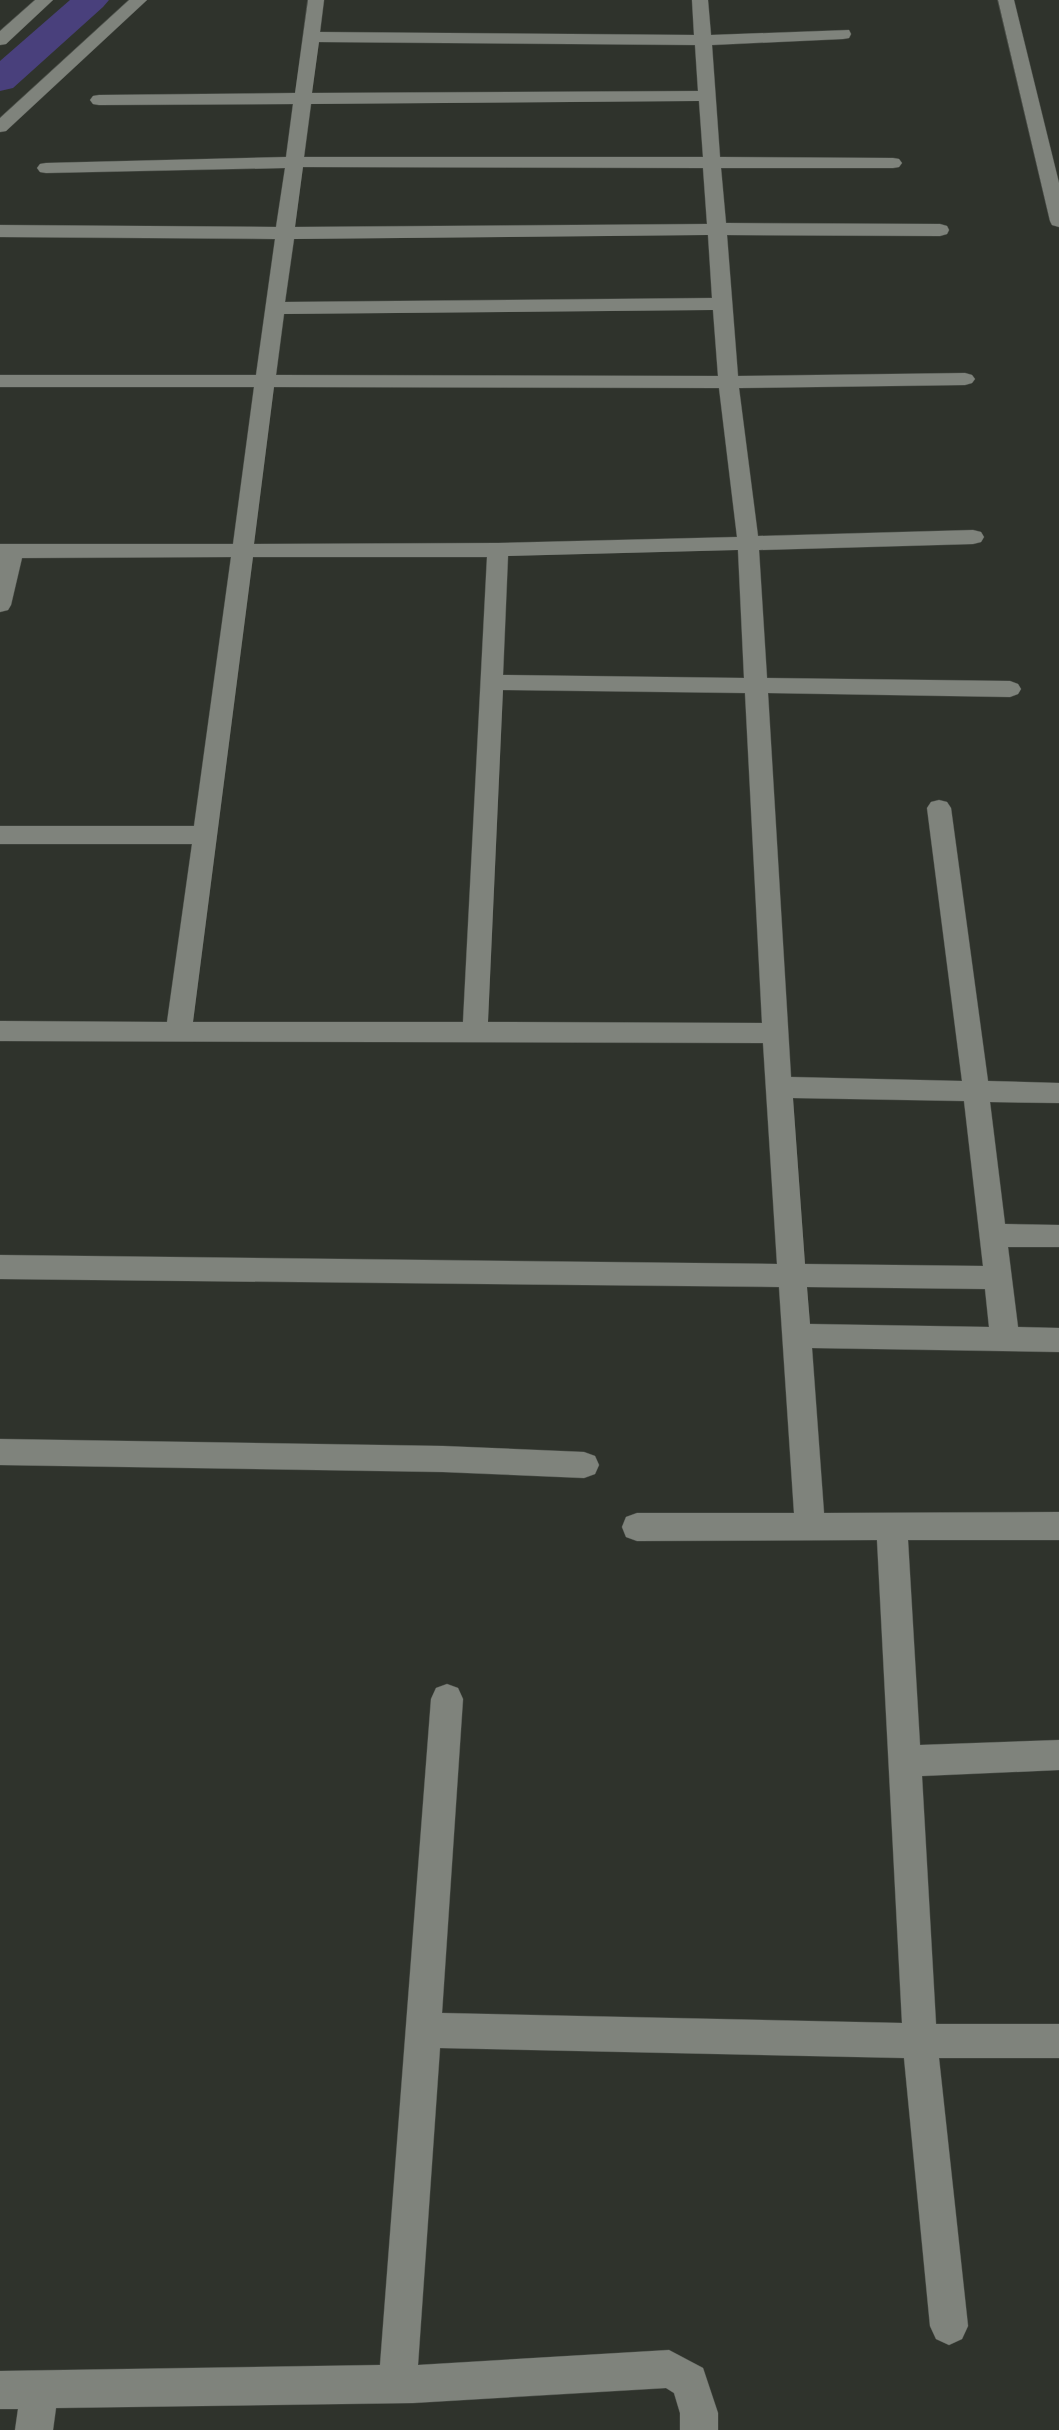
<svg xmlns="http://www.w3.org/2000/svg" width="1059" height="2430" viewBox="0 0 1059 2430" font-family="Mulish,sans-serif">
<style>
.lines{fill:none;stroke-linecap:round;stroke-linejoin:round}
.canal{fill:#49407c;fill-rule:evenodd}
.street-casing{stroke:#4b4f49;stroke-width:1}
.secondary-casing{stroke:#4b4f49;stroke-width:1}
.street{fill:#7f837c;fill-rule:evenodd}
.secondary{fill:#7f837c;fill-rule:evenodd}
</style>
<rect width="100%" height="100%" fill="#2f332c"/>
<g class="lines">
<path class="canal" d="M70,0H109L103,7L13,88L0,91V61Z"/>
<g class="street-casing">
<path id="street" d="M308,0H324L320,32L694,35L692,0H708L711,35L849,30L851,34L849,38L843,39L712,45L720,157L893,158L899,159L902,163L899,167L893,168H721L726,223L940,224L947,226L949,230L947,234L940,236L727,235L738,376L965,373L972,375L975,379L972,383L965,385L739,388L758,536L973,530L981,532L984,537L981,542L973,544L759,550L767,678L1010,681L1018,684L1021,689L1018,694L1010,697L768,693L791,1077L962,1081L927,808L931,802L939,800L947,802L951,808L988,1081L1059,1083V1103L990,1102L1005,1224L1059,1225V1247H1008L1018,1327L1059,1328V1352L812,1348L824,1513L1059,1512V1540H908L920,1745L1059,1740V1770L922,1776L936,2024H1059V2058H939L968,2326L962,2339L949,2345L936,2339L930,2326L904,2058L440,2048L418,2365L669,2350L703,2368L718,2413V2430H680V2413L674,2393L666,2388L413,2403L56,2408L53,2430H15L18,2409H0V2371L380,2365L431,1699L436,1688L447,1684L458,1688L463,1699L442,2013L902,2023L877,1540L637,1541L626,1537L622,1527L626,1517L637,1513H794L779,1287L0,1279V1255L777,1264L763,1043L0,1041V1021L167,1022L192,844H0V826H194L231,557L22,558L11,605L8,610L0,612V544H233L254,387H0V375H256L275,239L0,237V225L276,227L285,168L46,173L40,172L37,168L40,164L46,163L286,157L293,104L99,105L93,104L90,100L93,96L99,95L295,93ZM319,42L695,45L698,91L312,93ZM699,101L703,157H304L311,104ZM303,167L703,168L707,224L295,227ZM708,235L712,298L285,302L294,239ZM713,310L718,376L276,375L284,314ZM274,387L719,388L737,537L498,543L254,544ZM738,550L744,678L503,675L508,556ZM253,557H487L463,1022H193ZM503,690L745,693L762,1023L488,1022ZM793,1098L964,1101L983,1266L805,1264ZM807,1287L985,1289L989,1327L810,1324Z
M998,0H1014L1059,183V227L1052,225L1050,221Z
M0,1439L443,1446L584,1452L595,1456L599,1465L595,1474L584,1478L443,1472L0,1465Z"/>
</g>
<g class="secondary-casing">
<path id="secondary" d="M35,0H53L6,44L0,45V31Z
M129,0H147L6,131L0,132V118Z"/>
</g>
<use href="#street" class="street"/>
<use href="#secondary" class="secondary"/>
</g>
</svg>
